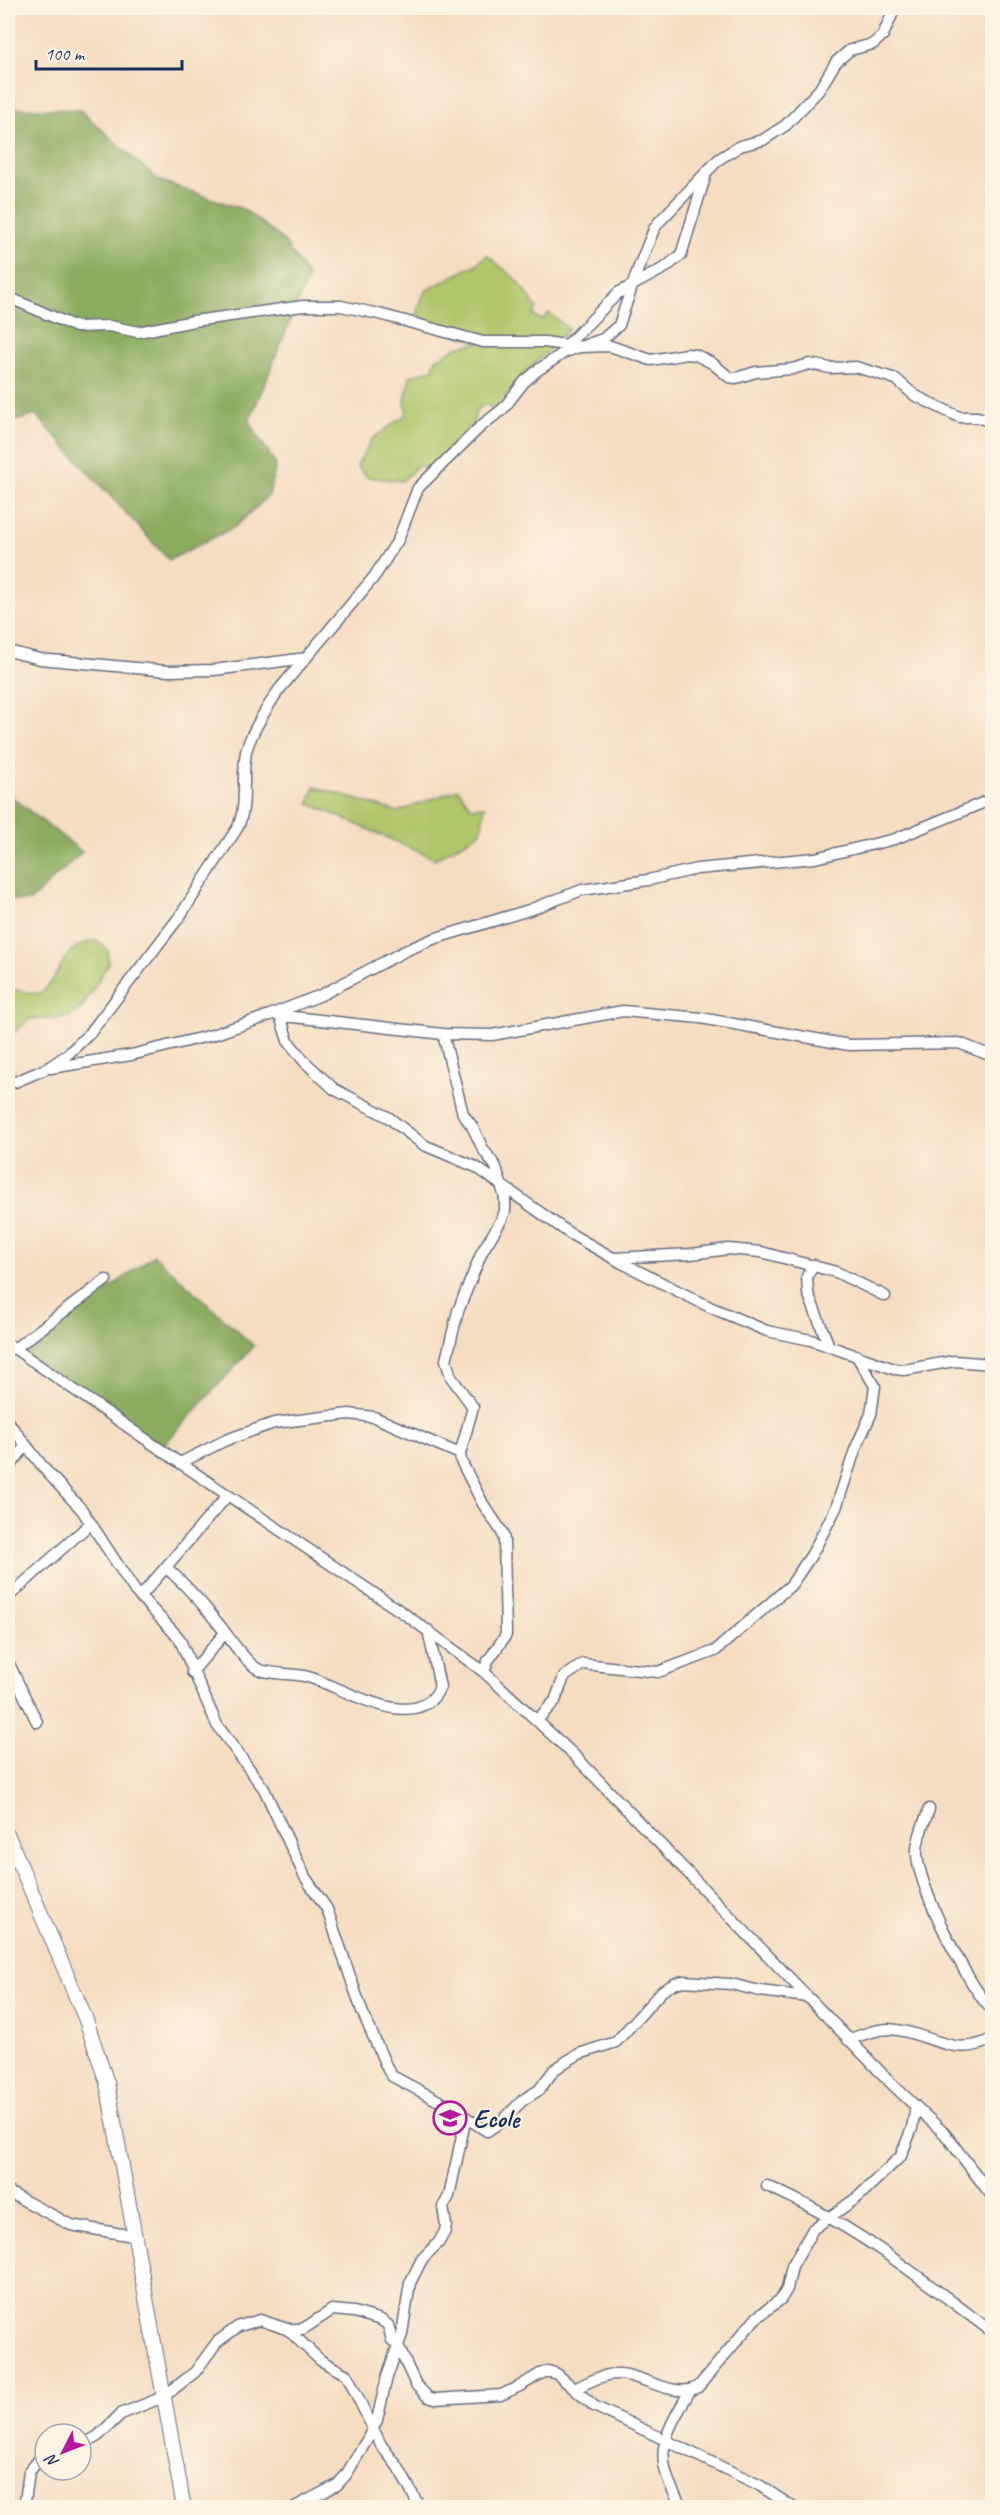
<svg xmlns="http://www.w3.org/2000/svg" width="1000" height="2515" viewBox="0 0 1000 2515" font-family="Caveat,sans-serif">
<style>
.green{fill:#afc66b;stroke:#657a64;stroke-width:1.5}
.forest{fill:#8bab5f;stroke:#536d5e;stroke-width:1.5}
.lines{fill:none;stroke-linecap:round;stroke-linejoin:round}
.minor-casing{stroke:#676c81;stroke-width:13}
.tertiary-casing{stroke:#676c81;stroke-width:16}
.minor{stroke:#fff;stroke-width:10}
.tertiary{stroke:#fff;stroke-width:14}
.labels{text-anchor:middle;stroke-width:4.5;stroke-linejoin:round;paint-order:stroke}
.poi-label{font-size:26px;font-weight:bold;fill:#1b2f5e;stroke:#fcf5e5;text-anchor:start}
</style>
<rect width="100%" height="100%" fill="#fcf5e5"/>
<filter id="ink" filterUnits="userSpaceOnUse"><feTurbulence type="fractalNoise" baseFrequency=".0167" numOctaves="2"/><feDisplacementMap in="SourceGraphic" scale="12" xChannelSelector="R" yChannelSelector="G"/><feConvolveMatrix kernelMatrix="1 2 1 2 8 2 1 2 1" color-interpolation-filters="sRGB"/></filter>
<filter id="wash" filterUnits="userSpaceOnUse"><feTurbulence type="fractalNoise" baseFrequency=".008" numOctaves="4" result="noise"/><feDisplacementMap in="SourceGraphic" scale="24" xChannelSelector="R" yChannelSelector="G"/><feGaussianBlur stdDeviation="1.35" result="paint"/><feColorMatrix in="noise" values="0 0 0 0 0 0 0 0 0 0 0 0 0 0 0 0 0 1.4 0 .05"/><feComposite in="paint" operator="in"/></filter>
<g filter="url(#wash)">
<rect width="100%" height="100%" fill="#f5ddc1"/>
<path class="green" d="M487,255L518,281L537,308L533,315L542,320L549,313L569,329L527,371L497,406L492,409L485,404L476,411C474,436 444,454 426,470L419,465L402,481L367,477L357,466L372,439L407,414L405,402L410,376L433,369L435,360L457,347L481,342L417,324L418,309L425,291L475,265Z
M315,787L398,812L458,789L471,807L485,806L481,832L435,859L313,805L309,803Z
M97,940L108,950V964L82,1008L70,1016L55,1019H30L8,1038V989L38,994C59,982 59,957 78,946C84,943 91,942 97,940Z"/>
<path class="forest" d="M12,108L80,110L158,180L245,210L283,240L308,277L249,422L276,465L269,495L235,527L169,560L36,415L8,423V110Z
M8,794L82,852L30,901L8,900V845L9,841L8,840Z
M154,1255L254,1346L160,1449L22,1354Z"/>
</g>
<g filter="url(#ink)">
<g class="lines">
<g class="minor-casing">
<path id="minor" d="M8,297L76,327L109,326L138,332L194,321L303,306H341L379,314L483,342H544L581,347L610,346L651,360L687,354L696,355L712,363L729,377L736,378L756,372L792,369L810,364L830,368L856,367L896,379L914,395L959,417H977L992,422
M566,346L618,293L666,267L681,255L706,174
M8,651L40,659L168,671L214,670L306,658
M276,1015L443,1034L492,1035L623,1011L701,1018L849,1045L959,1043L992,1056
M280,1016L288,1041L304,1061L334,1089L388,1117L424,1145L476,1167L569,1233L622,1263L712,1308L767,1331L811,1340L894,1369L904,1370L954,1361L992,1364
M443,1034L463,1114L472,1126L483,1149L496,1167L505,1198V1211L502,1219L482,1252L458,1311L446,1360L451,1377L473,1407L460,1454L461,1461L483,1504L502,1532L504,1540L506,1635L488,1661L484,1672
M51,1068L131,1055L212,1035L262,1018L321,995L405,951L433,939L529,910L582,890L648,880L697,869L815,858L895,839L992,799
M8,1080L15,1082L48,1068L67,1055L90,1033L180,916L238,827C249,801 240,773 247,748C253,729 267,708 278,691L374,577L398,540L418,488L481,426L503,409L524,382L538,370L565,352L603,339L619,325L638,269L654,229L659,222L719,159L740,146L763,140L786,125L819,90L836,62L850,50L873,44L883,35L895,8
M614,1258L691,1254L728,1249L761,1252L836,1272L885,1296
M814,1265L807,1276L808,1293L829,1346
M8,1344L180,1463L406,1615L484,1672L574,1755L893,2085L945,2134L992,2196
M14,1349L106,1280
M8,1422L47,1472L82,1510L135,1591L179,1638L217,1725L264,1789L305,1877L327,1909L362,2011L388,2070L392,2076L450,2107L487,2131L502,2121L523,2100L539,2090L554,2070L567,2061L579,2054L616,2042L662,1991L674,1984L683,1981L731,1984L760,1991L807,1997
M180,1463L226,1440L274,1423L349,1414L374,1417L460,1454
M8,1469L26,1445
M166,1567C184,1584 201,1601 216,1621C227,1633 243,1661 258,1669C269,1675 295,1673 308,1677C343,1687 418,1737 440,1687L428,1630
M8,1597L91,1523
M140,1597L228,1495
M8,1662L37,1722
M192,1672L224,1634
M537,1720L555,1701L564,1677L583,1664L658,1672L715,1651L791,1585L812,1554L836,1508L855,1450L871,1414L875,1386L856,1355
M929,1809C925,1822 918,1835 917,1849C914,1880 969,1988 992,2010
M848,2040C861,2035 876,2029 889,2029C928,2031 953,2060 992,2039
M767,2186C850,2222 921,2278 992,2332
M8,2192L71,2225L133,2236
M287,2329H303L332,2310L354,2312L381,2320L388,2325L392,2340L398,2346L416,2385L428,2397L435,2399L501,2395L520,2386L540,2374L548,2371L557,2374L594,2406L759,2485L794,2508
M575,2389C588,2382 605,2373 620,2374C645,2376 674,2399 698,2387L755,2319L781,2299L787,2289L792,2266L813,2229L858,2197L901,2156L912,2128L916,2107
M81,2446L98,2436L121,2414L163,2397L176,2387L195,2372L217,2342L239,2326L260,2320L287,2329L320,2360L347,2375L381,2445L398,2467L420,2508
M24,2508L29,2472L45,2452
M293,2508L337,2485L346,2475L368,2438L377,2420L387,2377L402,2334L410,2283L422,2259L439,2242L445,2231L446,2225L443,2207L449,2196L466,2117
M682,2508C652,2455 661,2441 690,2391"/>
</g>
<g class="tertiary-casing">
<path id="tertiary" d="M8,1836L86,2020L107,2083L184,2508"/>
</g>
<use href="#minor" class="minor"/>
<use href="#tertiary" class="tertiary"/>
</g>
</g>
<defs>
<g id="school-ring" transform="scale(1.725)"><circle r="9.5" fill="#fcf5e5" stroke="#b5179e" stroke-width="1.5"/><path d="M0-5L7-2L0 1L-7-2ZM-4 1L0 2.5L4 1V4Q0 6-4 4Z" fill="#b5179e"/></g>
</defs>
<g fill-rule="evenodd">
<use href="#school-ring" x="450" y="2118"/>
</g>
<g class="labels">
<g class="poi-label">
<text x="473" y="2127">Ecole</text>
</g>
</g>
<rect width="1000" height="2515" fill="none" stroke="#fcf5e5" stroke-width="30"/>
<g transform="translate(63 2452) rotate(228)"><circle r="28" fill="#fcf5e5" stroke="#a2a6af" stroke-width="1.5"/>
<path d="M0-4.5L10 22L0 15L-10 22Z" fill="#b5179e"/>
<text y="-9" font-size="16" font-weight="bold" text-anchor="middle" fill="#1b2f5e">N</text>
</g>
<path d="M36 60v9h146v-9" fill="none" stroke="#1b2f5e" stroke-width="3"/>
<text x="45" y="60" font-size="18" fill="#1b2f5e" stroke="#fcf5e5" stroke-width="4.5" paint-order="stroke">100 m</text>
</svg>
